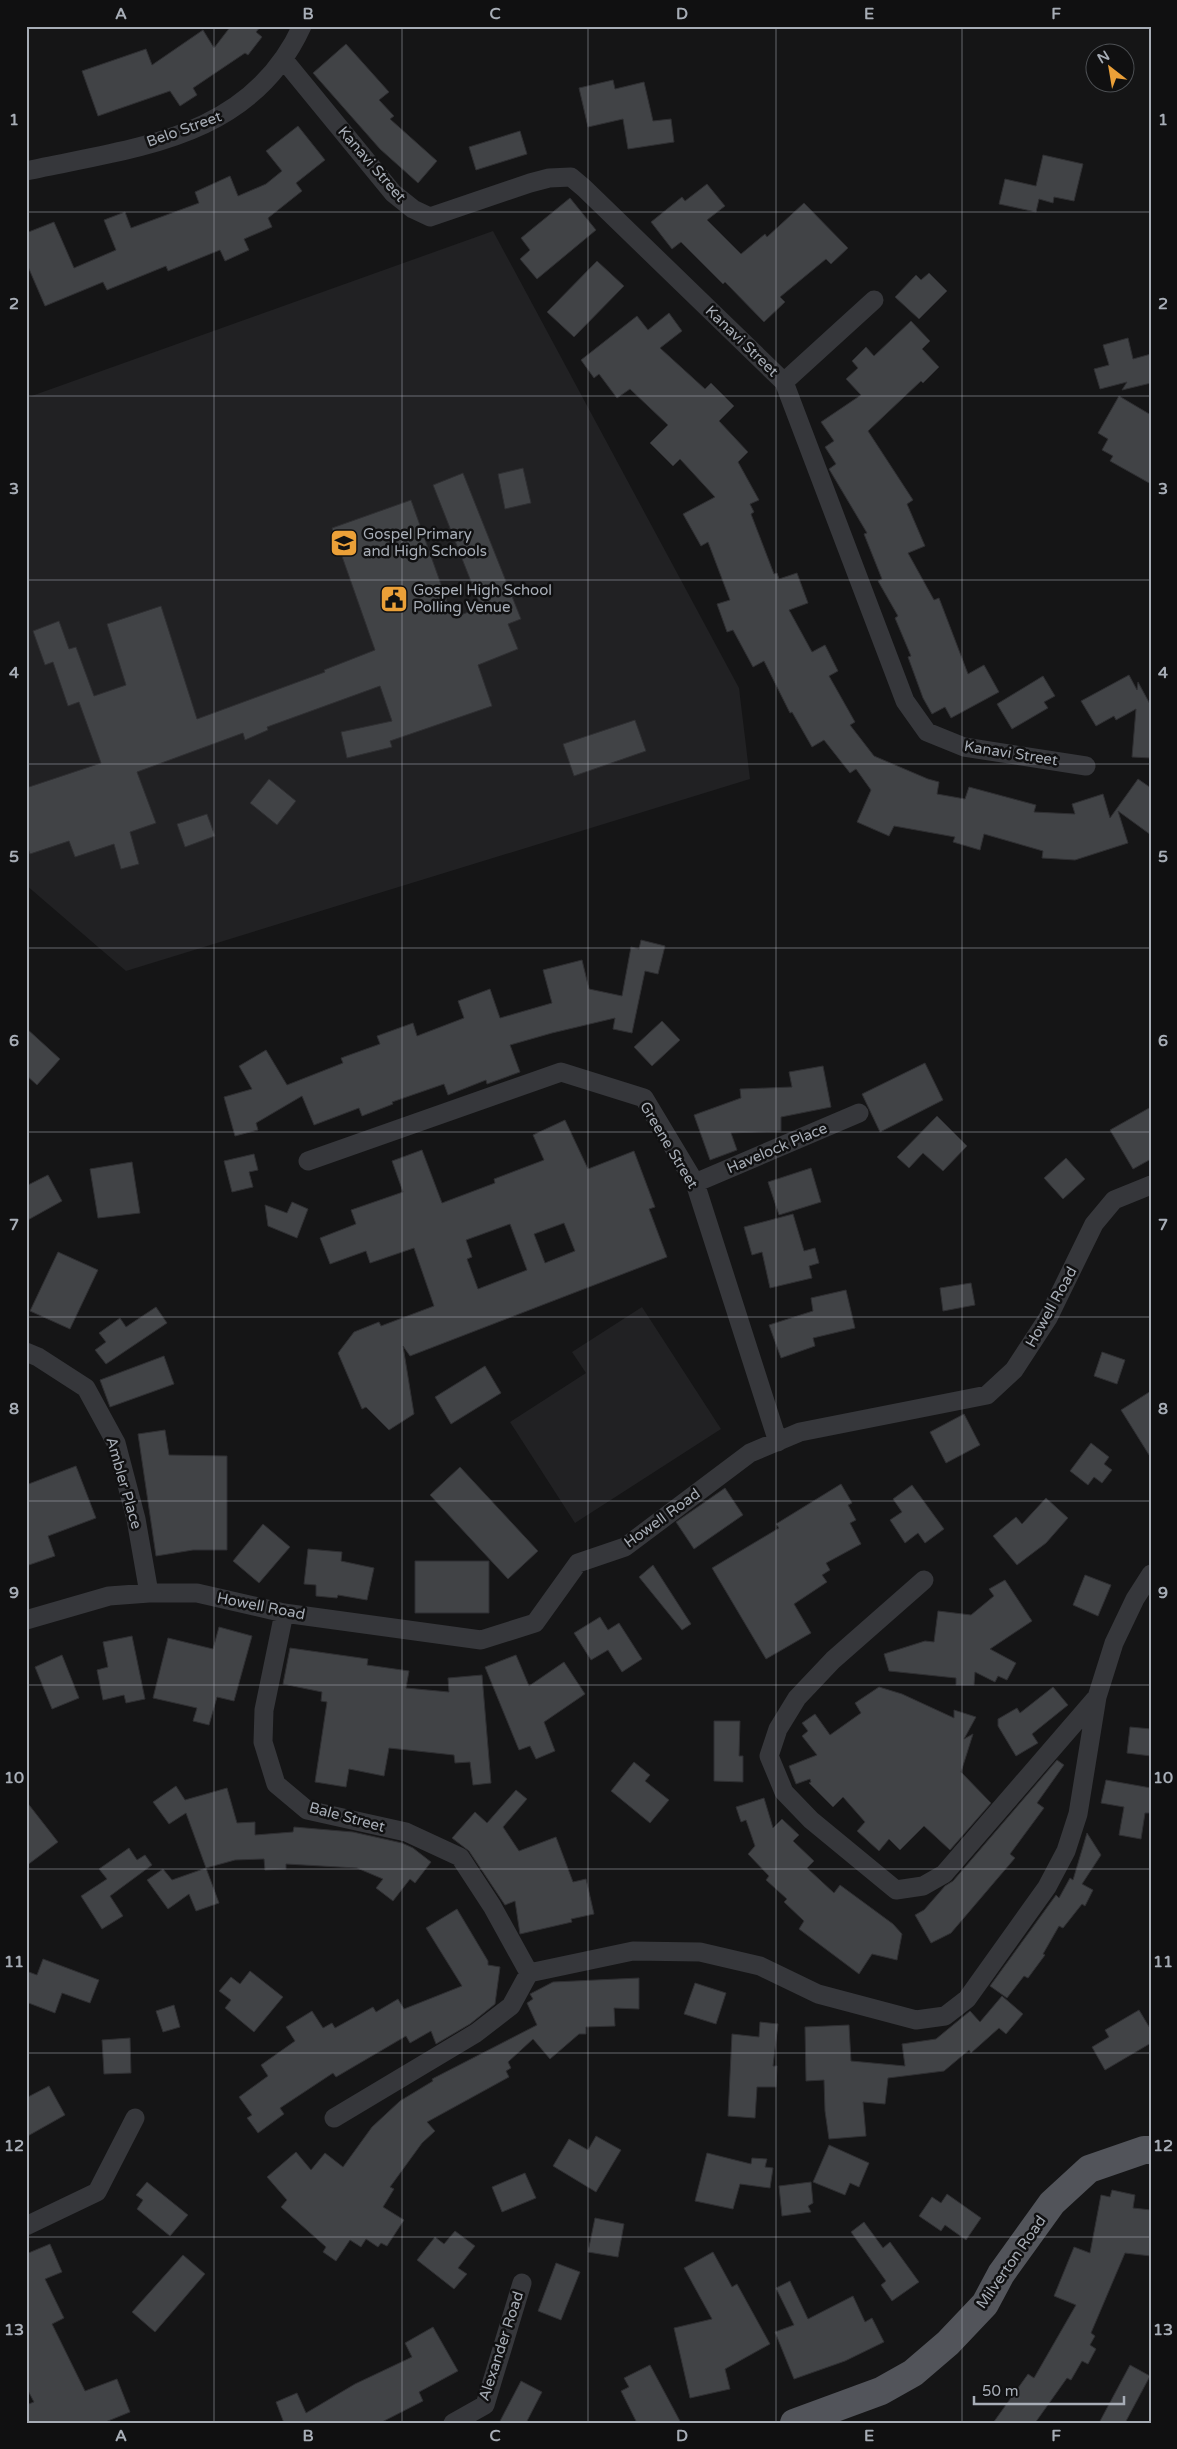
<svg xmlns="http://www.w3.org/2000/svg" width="1177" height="2449" viewBox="0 0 1177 2449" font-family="'Varela Round',sans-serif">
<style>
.built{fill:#212123}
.building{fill:#414346;stroke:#2f2f32;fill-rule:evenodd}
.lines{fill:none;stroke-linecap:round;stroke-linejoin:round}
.street{stroke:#36373b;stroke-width:19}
.primary{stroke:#52545a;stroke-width:28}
.grid{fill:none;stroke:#a7adb6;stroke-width:1;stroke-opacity:0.55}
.labels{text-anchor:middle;stroke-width:5;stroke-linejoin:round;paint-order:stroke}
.street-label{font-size:15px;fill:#a7adb6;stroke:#101011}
.poi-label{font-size:15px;fill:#a7adb6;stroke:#101011;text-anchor:start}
.neatline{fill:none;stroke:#a7adb6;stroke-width:2}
.grid-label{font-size:16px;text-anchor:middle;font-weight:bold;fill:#a7adb6}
</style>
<rect width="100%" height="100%" fill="#151516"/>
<path class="built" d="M493,231L739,688L750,779L126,971L26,885V398Z
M642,1307L721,1429L575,1523L510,1422L586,1373L572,1352Z"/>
<path class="building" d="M231,26H261L256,32L262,37L248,55L245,53L193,88L197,95L180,106L170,91L98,116L82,71L146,49L152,65L203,30L214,48Z
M346,44L389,92L379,100L394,116L390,119L437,161L418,183L380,149L313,73Z
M613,80L615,89L644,82L653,121L671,119L674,142L628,149L623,119L588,127L579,88Z
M298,126L325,160L296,183L302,191L268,218L272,227L244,239L249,250L225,261L220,250L168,271L166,266L107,290L103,282L45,306L26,262V233L54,222L74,268L116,250L104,220L125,212L131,228L199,203L195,192L230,176L238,196L266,184L282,171L266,151Z
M520,131L527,154L476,170L469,147Z
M1043,155L1083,164L1074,201L1054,197L1053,203L1039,199L1036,212L999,204L1005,179L1036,186Z
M707,184L725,206L707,220L741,254L765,234L767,237L804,203L848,248L831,264L826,259L780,297L785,302L764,322L725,282L723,284L681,242L672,249L651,222L682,197L685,201Z
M570,198L596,230L537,279L520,259L530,250L521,238Z
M597,261L624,286L574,337L547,312Z
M929,273L947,291L919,319L895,297L916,275L921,280Z
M669,313L682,331L660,348L705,389L711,383L734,406L719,421L748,452L738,462L759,500L750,504L754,512L751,514L774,574L777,573L779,579L797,573L808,603L789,610L812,652L825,645L838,671L829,676L855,722L850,725L874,756L928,779L939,782L937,794L965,799L969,787L1036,805L1034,812L1075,814L1072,804L1103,794L1110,818L1138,779L1151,788V835L1118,811L1128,843L1075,860L1042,858L1043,851L984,834L980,850L953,842L955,837L894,826L889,836L857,822L871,790L856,769L850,773L824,740L812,747L792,712L790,713L764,661L753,667L733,630L727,632L717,604L730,600L708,542L701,546L683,514L715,497L680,459L673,466L650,443L668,425L630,389L617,398L599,374L594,378L581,360L637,316L648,330Z
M911,321L930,341L922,349L939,367L923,383L921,381L868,431L913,500L907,504L925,546L908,553L934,600L939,598L968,674L984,665L999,692L951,718L945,707L932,714L923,698L908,657L911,656L895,618L898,616L878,581L882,579L864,534L867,533L829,469L836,464L825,447L834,441L821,422L861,395L846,379L858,368L852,361L866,347L874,356Z
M1128,338L1133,359L1151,354V383L1122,390L1127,382L1100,389L1094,369L1109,365L1103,345Z
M1119,396L1151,415V484L1110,461L1113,456L1102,450L1108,439L1098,433Z
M523,468L531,503L505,509L498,474Z
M463,473L521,619L508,624L518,649L478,665L492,706L390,741L392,747L347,758L341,732L392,721L380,686L267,727L268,730L245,740L243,733L137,772L156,823L130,832L139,864L121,869L114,844L75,857L69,841L30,854L26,843V788L101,763L79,702L68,706L53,662L45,665L33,631L59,621L69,649L76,647L94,696L126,685L107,624L161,606L197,719L325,672L324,670L375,650L332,528L411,500L453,618L481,607L433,485Z
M1129,675L1137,690L1138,682L1151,706V758L1132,757L1136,709L1116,720L1114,716L1096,726L1081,701Z
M1043,676L1055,696L1044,702L1048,708L1012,729L997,704Z
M635,720L646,751L574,776L563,744Z
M269,779L296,801L277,825L250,803Z
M207,814L215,836L185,847L177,824Z
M641,940L665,946L658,974L645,971L632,1033L613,1029L615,1018L552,1033L510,1045L520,1072L487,1084L486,1080L448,1095L444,1084L392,1102L393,1104L362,1116L359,1108L314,1125L302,1096L256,1123L258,1130L235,1136L224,1097L252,1089L239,1066L266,1050L287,1085L343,1063L341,1058L380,1044L377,1036L413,1023L417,1036L464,1018L458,1001L490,989L500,1018L552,1003L543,970L582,960L589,989L622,996L631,947L639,949Z
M662,1021L680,1040L652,1066L634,1047Z
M26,1028L60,1059L37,1085L26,1075Z
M925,1063L943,1100L880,1132L862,1094Z
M823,1066L831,1107L781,1117V1131L731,1133L737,1150L710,1160L694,1115L741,1098L740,1089L792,1087L789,1072Z
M1151,1107V1159L1133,1169L1110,1130Z
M937,1116L967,1146L943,1171L923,1153L909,1168L897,1157Z
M565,1120L588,1169L634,1151L655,1207L649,1209L667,1257L410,1356L403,1346L414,1414L389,1430L366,1407L362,1409L338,1353L354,1332L379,1322L381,1326L434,1306L414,1248L370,1263L366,1251L330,1264L320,1238L356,1224L351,1210L403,1192L392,1161L422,1150L442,1203L495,1183L494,1179L544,1160L533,1135ZM564,1223L575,1251L545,1263L534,1234ZM510,1224L527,1270L478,1289L467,1259L472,1257L466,1240Z
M254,1154L258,1170L249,1172L253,1187L232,1192L224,1161Z
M1066,1158L1085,1179L1063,1199L1044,1178Z
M132,1162L140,1213L98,1218L90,1169Z
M811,1168L821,1202L779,1215L768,1182Z
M48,1175L62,1201L26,1221V1186Z
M292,1202L308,1209L297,1238L268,1226L265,1205L287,1213Z
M793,1214L804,1251L815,1248L819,1263L809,1266L812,1278L770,1288L762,1252L752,1255L744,1227Z
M58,1252L98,1270L70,1329L30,1311Z
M971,1283L975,1305L943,1311L940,1288Z
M846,1290L855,1328L813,1338L815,1346L781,1358L769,1325L813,1311L811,1298Z
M156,1307L167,1323L106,1364L95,1350L106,1342L99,1333L120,1318L126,1327Z
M1102,1352L1125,1360L1117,1384L1094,1376Z
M164,1356L174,1384L110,1407L100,1380Z
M485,1366L501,1393L451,1424L435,1397Z
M1151,1391V1458L1121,1410Z
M964,1414L980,1445L946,1463L930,1432Z
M165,1430L169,1455L227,1456V1550H193L156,1556L138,1434Z
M1091,1443L1109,1457L1104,1464L1112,1470L1102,1483L1094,1477L1088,1485L1070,1471Z
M76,1466L96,1518L48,1536L55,1556L26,1566V1485Z
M460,1467L538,1551L508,1579L430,1495Z
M841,1484L852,1503L848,1505L856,1520L850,1523L861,1544L826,1563L830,1570L822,1575L827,1582L794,1604L811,1633L766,1659L712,1568L779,1528L776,1524Z
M912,1485L944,1529L925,1543L918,1533L905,1543L890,1520L902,1512L893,1499Z
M725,1488L743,1515L694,1549L676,1522Z
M1046,1498L1068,1518L1046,1543L1017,1565L993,1536L1016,1517L1022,1524Z
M263,1524L290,1547L259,1583L233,1561Z
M308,1549L342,1552L341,1561L374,1568L367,1600L338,1595L337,1598L316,1596V1585L304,1584Z
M415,1561H489V1613H415Z
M653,1565L691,1624L682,1630L639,1577Z
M1085,1575L1111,1585L1098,1616L1073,1605Z
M1005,1580L1032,1621L990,1649L1016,1663L1007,1680L998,1676L995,1682L975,1672L974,1685H956V1678L889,1671L884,1654L925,1641L934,1642L938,1611L971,1615L994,1596L989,1589Z
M600,1617L608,1630L619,1623L642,1659L622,1672L608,1650L591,1660L574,1633Z
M219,1627L252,1636L234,1701L217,1697L209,1725L193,1721L197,1708L153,1698L168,1638L213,1649Z
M132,1636L145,1699L126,1703L124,1695L103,1700L97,1670L108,1667L103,1642Z
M290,1648L368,1659L367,1665L409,1671L406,1688L449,1692L448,1678L482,1675L491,1783L473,1785L470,1762L455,1763L454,1755L389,1748L384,1776L349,1769L346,1787L315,1782L327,1702L321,1701L322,1692L283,1684Z
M62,1655L79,1698L52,1709L35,1667Z
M516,1655L529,1686L564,1662L585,1694L544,1722L555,1751L536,1759L530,1746L519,1750L485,1667Z
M879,1687L902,1694L954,1718V1710L976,1717L964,1739L973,1734L961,1772L991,1803L950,1850L924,1826L900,1850L889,1839L879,1851L857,1831L865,1822L843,1797L833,1807L809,1783L811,1782L810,1779L796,1784L789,1766L817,1755L802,1736L808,1731L802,1723L815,1714L830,1735L861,1713L855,1703Z
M1053,1687L1068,1705L1032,1734L1038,1743L1016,1756L998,1726V1719L1017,1708L1020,1713Z
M714,1721H740L739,1756H743V1782L714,1781Z
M1130,1727L1151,1729V1756L1127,1753Z
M1057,1760L1064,1765L1037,1803L1044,1808L1010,1854L1015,1858L951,1933L931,1943L915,1915L924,1910L945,1886L953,1881Z
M634,1762L650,1775L645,1781L669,1800L650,1823L611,1791Z
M1106,1780L1151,1788V1813H1145L1141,1839L1119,1835L1124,1807L1101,1803Z
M176,1786L185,1800L227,1788L237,1823L255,1822V1835L293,1832L294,1827L353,1832L402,1843L413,1848L431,1862L415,1883L410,1879L393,1901L376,1888L383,1879L357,1868L286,1864V1869L265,1870L264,1859L235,1860L206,1868L186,1813L169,1824L153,1802Z
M516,1790L527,1799L503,1827L519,1851L556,1837L573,1882L586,1879L594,1914L571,1919L572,1922L520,1934L515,1901L505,1905L469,1851L452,1838L475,1812L487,1823Z
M764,1798L773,1828L782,1819L799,1835L793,1841L814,1861L807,1868L834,1893L840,1885L893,1924L902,1934L897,1960L872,1954L859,1974L799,1929L804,1921L784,1902L787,1899L766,1880L769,1876L748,1854L755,1846L746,1820L741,1822L736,1807Z
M26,1801L58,1842L26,1866Z
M1087,1833L1101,1855L1082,1884L1093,1890L1085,1906L1082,1904L1063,1928L1059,1926L1043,1954L1045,1955L1028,1978L1024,1976L1007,1998L990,1986L1056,1895L1059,1898L1070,1878L1073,1880Z
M129,1848L137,1860L145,1855L152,1865L110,1896L123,1916L102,1929L81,1896L107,1879L99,1869Z
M206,1868L219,1903L196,1911L189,1894L168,1909L147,1880L163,1869L172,1880Z
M457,1909L488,1961V1965L500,1967L495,2004L470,2024L436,2044L431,2031L410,2043L406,2036L336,2077L333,2073L280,2108L284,2114L258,2133L247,2118L252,2115L239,2097L268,2076L261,2065L295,2041L286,2027L312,2011L323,2028L332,2023L335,2028L373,2007L376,2012L398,1999L404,2009L462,1986L426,1928Z
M43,1959L99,1980L90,2003L62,1993L55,2013L26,2002V1971L37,1975Z
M250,1971L283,1997L254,2032L225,2008L231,2000L219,1991L231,1977L240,1984Z
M639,1978V2009L614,2008L615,2026L586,2027V2034H579L550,2059L533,2039L508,2062L511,2068L506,2071L509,2077L427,2122L435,2131L422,2143L390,2187L394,2189L383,2207L404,2220L387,2246L381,2243L378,2247L366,2239L361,2247L350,2240L336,2261L323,2252L326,2247L281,2207L287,2200L267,2177L296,2152L311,2170L325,2153L343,2167L372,2127L400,2101L433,2081L432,2079L537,2025L527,2003L533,1999L530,1994L553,1982Z
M695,1983L726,1993L716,2024L684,2014Z
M1002,1996L1023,2014L1006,2034L999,2028L971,2053L969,2050L944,2071L888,2078L885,2104L863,2102L866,2136L829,2139L825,2111L824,2080L806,2081L805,2027L849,2025L851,2061L905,2066L902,2044L936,2039L970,2011L980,2022Z
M174,2005L180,2027L163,2032L156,2011Z
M1139,2010L1151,2030V2043L1105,2070L1092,2047L1109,2037L1105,2030Z
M760,2022L778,2024L773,2066H777L776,2087H757L755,2118L728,2116L732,2034L759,2037Z
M130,2038L131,2073L104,2074L102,2040Z
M49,2086L65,2115L26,2137V2098Z
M596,2136L621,2150L596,2192L553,2166L569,2139L588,2150Z
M829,2145L869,2163L859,2187L850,2183L845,2195L813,2182Z
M707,2153L751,2164L752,2158L767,2159L765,2167L773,2168L770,2188L740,2184L733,2209L695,2201Z
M525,2173L536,2198L502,2212L492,2187Z
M147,2182L188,2215L170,2236L137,2209L143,2200L136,2195Z
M811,2182L813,2203L808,2206L811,2212L782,2216L779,2186Z
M1112,2190L1135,2195L1133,2208L1151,2210V2256L1125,2253L1091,2333L1095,2336L1090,2345L1096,2349L1088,2364L1082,2361L1071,2380L1067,2378L1035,2423H993L1028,2374L1034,2378L1076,2305L1054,2296L1074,2247L1090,2253L1101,2195L1110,2197Z
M947,2194L981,2218L966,2240L945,2225L941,2231L919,2216L932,2197L941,2203Z
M595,2218L624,2224L618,2257L588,2252Z
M864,2222L883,2248L890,2242L919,2282L892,2301L881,2285L886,2281L851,2232Z
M455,2231L475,2246L458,2268L467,2274L454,2289L417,2260L435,2237L444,2244Z
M50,2244L62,2272L45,2279L64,2318L52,2324L85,2391L117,2379L130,2412L103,2423H26V2405L34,2402L26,2387V2254Z
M713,2252L732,2287L737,2284L770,2344L725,2369L730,2389L690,2398L674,2328L712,2319L684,2268Z
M183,2255L205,2274L155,2332L132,2312Z
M556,2263L580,2272L561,2320L538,2311Z
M790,2281L808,2319L853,2296L865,2322L872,2318L884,2342L845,2361L794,2379L775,2332L794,2325L776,2288Z
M433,2327L458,2371L419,2392L423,2401L380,2423H284L276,2402L297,2393L306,2413L355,2384L412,2357L405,2343Z
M650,2365L681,2423H637L621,2391L629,2387L624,2378Z
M1130,2365L1150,2376L1125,2423H1099Z
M521,2381L542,2392L526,2423H499Z"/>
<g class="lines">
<path class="street" d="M284,60L393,193L413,209L430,217L530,183L549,178L571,177L584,188L784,382L905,701L927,732L964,747L1086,766
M26,171C135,147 250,140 302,26
M784,382L874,300
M308,1161L561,1072L644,1098L695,1183L778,1442
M695,1183L859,1113
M26,1352L38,1357L86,1388L116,1443L136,1519L149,1593
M924,1580L833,1660L797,1698L778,1729L769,1756L784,1792L811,1820L896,1890L923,1886L944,1874L1097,1697
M284,1613L264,1710L263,1742L276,1784L307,1810L406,1832L460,1857L492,1906L529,1973
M26,1620L109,1596L149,1593H197L284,1613L481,1640L535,1623L578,1563L625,1547L750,1453L800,1432L987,1395L1014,1370L1048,1318L1094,1224L1114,1200L1151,1185
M334,2118L476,2033L511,2006L529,1973L633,1951L700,1952L760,1966L818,1994L916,2020L945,2016L967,1999L1047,1887L1066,1851L1078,1814L1097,1697L1114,1643L1135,1599L1151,1574
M26,2226L97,2192L135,2118
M453,2423L485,2405L522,2283"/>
<path class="primary" d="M794,2423L881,2391L913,2373L948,2343L985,2304L1001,2274L1052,2203L1089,2169L1144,2150H1151"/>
</g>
<path class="grid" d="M214,26V2423M402,26V2423M588,26V2423M776,26V2423M962,26V2423M26,212H1151M26,396H1151M26,580H1151M26,764H1151M26,948H1151M26,1132H1151M26,1317H1151M26,1501H1151M26,1685H1151M26,1869H1151M26,2053H1151M26,2237H1151"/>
<defs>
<g id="school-square" transform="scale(1.4375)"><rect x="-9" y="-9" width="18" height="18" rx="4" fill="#eba038" stroke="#101011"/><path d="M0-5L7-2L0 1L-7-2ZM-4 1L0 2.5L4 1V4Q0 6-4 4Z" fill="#111"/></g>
<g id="civic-square" transform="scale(1.4375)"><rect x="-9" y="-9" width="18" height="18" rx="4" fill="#eba038" stroke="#101011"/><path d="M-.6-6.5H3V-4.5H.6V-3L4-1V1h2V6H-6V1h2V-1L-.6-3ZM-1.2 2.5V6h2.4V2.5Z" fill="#111"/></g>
</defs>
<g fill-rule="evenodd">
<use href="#school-square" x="344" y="543"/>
<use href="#civic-square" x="394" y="599"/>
</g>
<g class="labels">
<g class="street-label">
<text transform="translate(184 129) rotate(-20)" y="5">Belo Street</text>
<text transform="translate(372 164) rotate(49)" y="5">Kanavi Street</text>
<text transform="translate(742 341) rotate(44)" y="5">Kanavi Street</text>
<text transform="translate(1011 753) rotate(9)" y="5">Kanavi Street</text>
<text transform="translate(669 1145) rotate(59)" y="5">Greene Street</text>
<text transform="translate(777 1148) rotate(-23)" y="5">Havelock Place</text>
<text transform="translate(1051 1307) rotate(-61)" y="5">Howell Road</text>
<text transform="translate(124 1483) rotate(74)" y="5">Ambler Place</text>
<text transform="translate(662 1518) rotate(-36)" y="5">Howell Road</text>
<text transform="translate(261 1606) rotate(11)" y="5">Howell Road</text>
<text transform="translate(347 1817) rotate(15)" y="5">Bale Street</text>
<text transform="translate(1011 2262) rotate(-55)" y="5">Milverton Road</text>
<text transform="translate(501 2346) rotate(-72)" y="5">Alexander Road</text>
</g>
<g class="poi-label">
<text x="363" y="539">Gospel Primary<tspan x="363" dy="17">and High Schools</tspan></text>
<text x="413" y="595">Gospel High School<tspan x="413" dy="17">Polling Venue</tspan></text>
</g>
</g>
<rect width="1177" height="2449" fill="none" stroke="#101011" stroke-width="55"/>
<g transform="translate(1110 68) rotate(329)"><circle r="24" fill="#101011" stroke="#4c4f53"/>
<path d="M0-4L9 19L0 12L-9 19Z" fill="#eba038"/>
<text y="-8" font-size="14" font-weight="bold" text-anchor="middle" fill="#a7adb6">N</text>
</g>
<path d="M974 2396v8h150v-8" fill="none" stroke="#a7adb6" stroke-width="2.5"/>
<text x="982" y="2396" font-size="15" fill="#a7adb6" stroke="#101011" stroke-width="4" paint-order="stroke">50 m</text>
<rect x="28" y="28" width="1122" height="2394" class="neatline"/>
<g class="grid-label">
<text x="121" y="19">A</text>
<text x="308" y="19">B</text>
<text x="495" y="19">C</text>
<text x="682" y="19">D</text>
<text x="869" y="19">E</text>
<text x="1056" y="19">F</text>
<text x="14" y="125">1</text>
<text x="1163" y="125">1</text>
<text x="14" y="309">2</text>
<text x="1163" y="309">2</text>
<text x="14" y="494">3</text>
<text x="1163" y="494">3</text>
<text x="14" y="678">4</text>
<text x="1163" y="678">4</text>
<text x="14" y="862">5</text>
<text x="1163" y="862">5</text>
<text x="14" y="1046">6</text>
<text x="1163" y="1046">6</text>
<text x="14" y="1230">7</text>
<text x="1163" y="1230">7</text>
<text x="14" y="1414">8</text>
<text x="1163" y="1414">8</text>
<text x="14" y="1598">9</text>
<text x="1163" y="1598">9</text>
<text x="14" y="1783">10</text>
<text x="1163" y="1783">10</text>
<text x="14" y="1967">11</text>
<text x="1163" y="1967">11</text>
<text x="14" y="2151">12</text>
<text x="1163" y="2151">12</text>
<text x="14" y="2335">13</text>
<text x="1163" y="2335">13</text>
<text x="121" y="2441">A</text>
<text x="308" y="2441">B</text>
<text x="495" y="2441">C</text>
<text x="682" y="2441">D</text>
<text x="869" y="2441">E</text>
<text x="1056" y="2441">F</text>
</g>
</svg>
